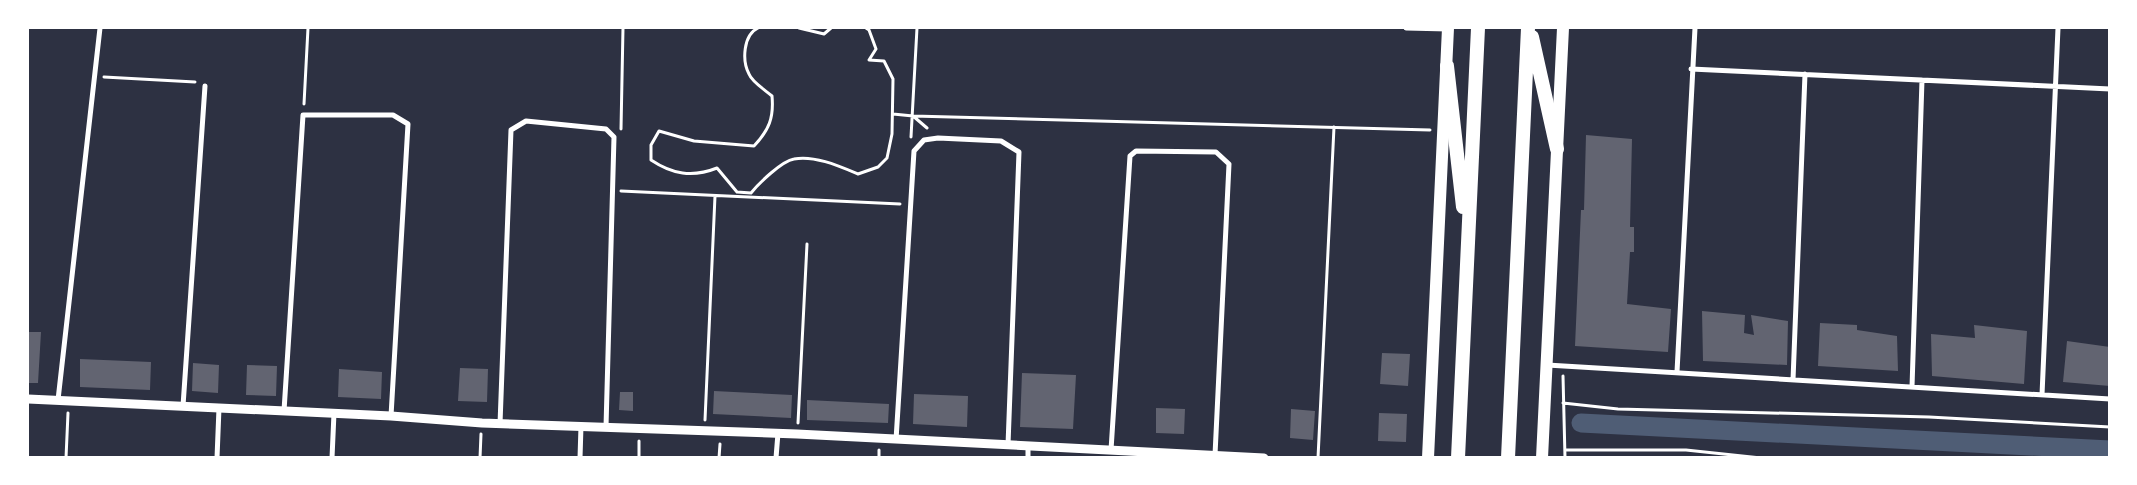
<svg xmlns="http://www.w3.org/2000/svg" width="2137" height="485" viewBox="0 0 2137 485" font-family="Commissioner,sans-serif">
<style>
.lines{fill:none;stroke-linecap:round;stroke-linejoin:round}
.canal{stroke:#4f5d75;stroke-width:19}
.building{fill:#626471}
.path{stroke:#fff;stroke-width:3}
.minor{stroke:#fff;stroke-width:5}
.tertiary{stroke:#fff;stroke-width:9}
.primary{stroke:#fff;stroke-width:12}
.trunk{stroke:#fff;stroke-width:14}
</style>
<rect width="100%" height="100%" fill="#2d3142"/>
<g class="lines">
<path class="canal" d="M1581,423L2110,450"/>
</g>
<path class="building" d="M1586,135L1632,139L1630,227H1634V252H1630L1627,304L1671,309L1668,352L1575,346L1581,210H1584Z
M1702,311L1745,315L1744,333L1754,335L1751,315L1788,321L1787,365L1703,361Z
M1820,323L1857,325V330L1897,336L1898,371L1818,366Z
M1974,325L2027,331L2024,384L1932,376L1931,334L1975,338Z
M28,332H41L38,383H28Z
M2067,341L2110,347V386L2063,382Z
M1382,353L1410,354L1408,386L1380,384Z
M80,359L151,362L150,390L80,387Z
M193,363L219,365L218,393L192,391Z
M247,365L277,366L276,396L246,395Z
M460,368L488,369L487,402L458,401Z
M339,369L382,372L381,399L338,397Z
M1022,373L1076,375L1073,429L1020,427Z
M714,391L792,395L791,418L713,414Z
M620,392H633V411L619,410Z
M914,394L968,396L967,427L913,424Z
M807,400L889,404L888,423L807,420Z
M1156,408L1185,409L1184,434L1156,433Z
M1291,409L1315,411L1313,440L1290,438Z
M1379,413L1407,414L1406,442L1378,441Z"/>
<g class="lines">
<path class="path" d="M758,28C743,35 742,61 749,74C752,82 765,90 772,96C774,118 769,130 754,146L694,141L659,131L651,145V160C672,174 692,178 717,168L737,192L751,193C759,183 782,161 794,159C814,155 839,166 858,174L878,167L887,158L892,134L893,79L884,61L869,60L876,49L869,30L866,28
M799,28L824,34L831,28
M104,77L195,82
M304,104L308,28
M893,114L913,116L927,128
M913,116L1430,130
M621,129L623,28
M911,137L917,28
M621,191L900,204
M1563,376L1565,458
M1563,403L1618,409L1929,417L2110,427
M705,420L715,196
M798,423L807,244
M639,441V458
M1565,450H1686L1761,458
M66,458L68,413
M480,458L481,434
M719,458L720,444
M879,458V450
M1318,458L1334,127"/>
<path class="minor" d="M1406,28L1448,29
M1691,69L2110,89
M1547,365L2110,399
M1677,372L1695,28
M1793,380L1805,74
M1912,387L1922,80
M2042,395L2058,28
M58,400L100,28
M183,406L205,86
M284,411L303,115H393L408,124L391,416
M500,424L511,130L526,121L606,129L614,137L606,427
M896,440L914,151L924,140L938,138L1001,141L1019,152L1008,445
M1111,450L1130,156L1136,151L1216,152L1229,164L1215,455
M217,458L219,408
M332,458L334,413
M580,458L581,426
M776,458L778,433
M1028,458V446"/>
<path class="tertiary" d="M28,399L391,416L482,423L797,434L1264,458"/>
<path class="primary" d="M1428,458L1448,28
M1542,458L1563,28"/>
<path class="trunk" d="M1532,37L1557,149
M1447,66L1463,207
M1458,458L1478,28
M1508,458L1528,28"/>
</g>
<rect width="2137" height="485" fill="none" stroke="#ffffff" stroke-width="58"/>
</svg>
